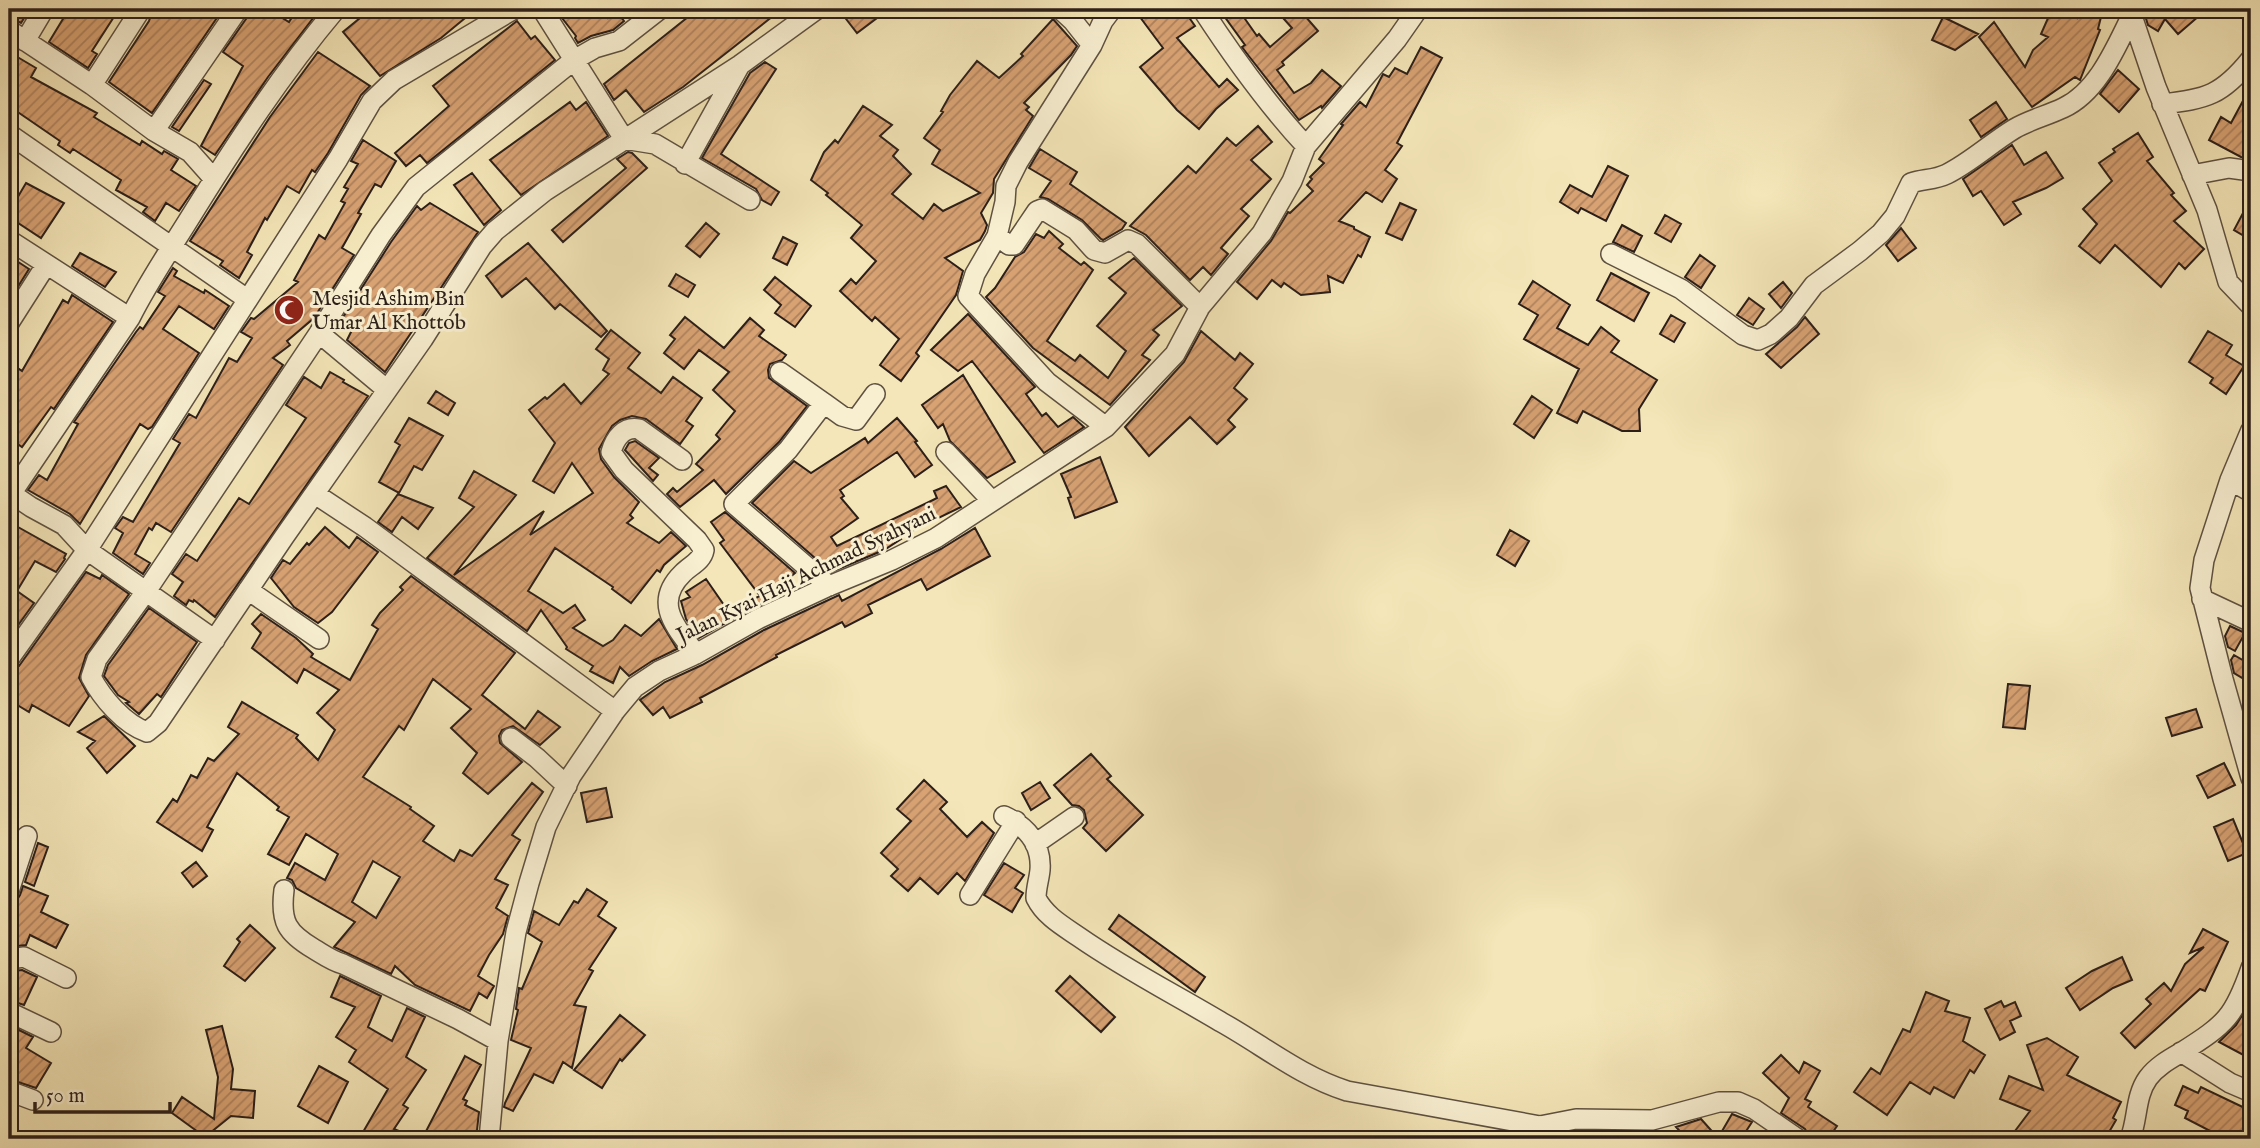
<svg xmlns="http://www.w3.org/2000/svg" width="2260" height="1148" viewBox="0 0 2260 1148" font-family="'IM FELL English',serif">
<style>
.building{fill:url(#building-hatch);stroke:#2c1f19;stroke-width:2;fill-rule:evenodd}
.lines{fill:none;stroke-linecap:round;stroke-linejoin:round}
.minor-casing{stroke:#5e5141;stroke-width:22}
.minor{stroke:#f8efd1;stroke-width:19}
.labels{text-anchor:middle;stroke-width:6;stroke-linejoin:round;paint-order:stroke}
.poi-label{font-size:21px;fill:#2c1f19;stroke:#f8efd1;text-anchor:start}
.street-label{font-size:21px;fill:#2c1f19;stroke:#f8efd1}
</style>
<defs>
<pattern id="building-hatch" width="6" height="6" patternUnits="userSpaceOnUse" patternTransform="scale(1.75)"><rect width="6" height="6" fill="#d8a273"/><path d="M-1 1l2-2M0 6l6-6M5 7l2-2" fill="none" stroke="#af835e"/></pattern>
</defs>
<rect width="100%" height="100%" fill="#f4e6b8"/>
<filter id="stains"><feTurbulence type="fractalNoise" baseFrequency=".00286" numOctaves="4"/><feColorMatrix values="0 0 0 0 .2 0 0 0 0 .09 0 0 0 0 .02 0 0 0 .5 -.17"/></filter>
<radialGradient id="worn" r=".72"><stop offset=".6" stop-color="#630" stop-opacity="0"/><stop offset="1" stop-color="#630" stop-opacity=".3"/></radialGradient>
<path class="building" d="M9,9H30L21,23L9,17Z
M69,9H119L92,51L97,54L88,68L49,42Z
M153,9H223L152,113L109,82L149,21Z
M250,9H268L289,22L297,9H320L268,77L215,155L201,146L243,66L223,52L248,16Z
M371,9H476L441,38L380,76L343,32Z
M574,9H601L608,18L616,11L624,21L613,30L591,36L578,43L575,38L576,36L562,18Z
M698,9H782L683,87L644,112L626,90L614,100L604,84Z
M851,9H889L857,33L843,15Z
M1134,9H1183L1195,26L1177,38L1219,87L1227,79L1238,90L1216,109L1199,129L1177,110L1140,67L1163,48Z
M1219,9H1238L1257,36L1259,34L1270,47L1292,28L1275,9H1299L1318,31L1282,62L1284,65L1277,70L1294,93L1311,83L1322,70L1341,86L1322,108L1321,106L1299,120L1248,55L1242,47L1245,45Z
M2052,9H2057L2077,18L2079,9H2103L2098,29L2100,30L2080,80L2075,77L2032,107L1979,37L1994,22L2025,67L2033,50L2048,37L2041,34Z
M2143,9H2207L2178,34L2165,19L2158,31L2148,25Z
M1943,17L1978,34L1955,50L1932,40Z
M1053,19L1077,46L1071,55L1024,103L1029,107L1026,110L1033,116L994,179L993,193L981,213L987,225L985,231L980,240L945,258L963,271L956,295L916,353L919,356L901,381L880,365L899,339L875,317L872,321L840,291L851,279L856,284L876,261L851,238L862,225L826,195L828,193L811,180L824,152L835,140L838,143L863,106L892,125L880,136L898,150L893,156L911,174L892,194L923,219L934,204L943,211L980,193L932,164L940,150L924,138L943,112L941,111L950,95L977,61L999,78L1023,56L1021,54Z
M517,21L531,39L535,36L555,60L427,163L420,155L406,166L395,153L449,106L433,86Z
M1421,47L1442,58L1397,143L1402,146L1385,170L1397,179L1382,202L1366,192L1339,221L1354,227V229L1370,237L1361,257L1358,255L1343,283L1328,276L1330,292L1301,295L1284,283L1281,287L1272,280L1257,299L1237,282L1271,241L1288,212L1290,213L1313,191L1307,185L1312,179L1310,177L1324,163L1319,159L1343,125L1341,124L1360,102L1366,107L1383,74L1389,77L1395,68L1407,74Z
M9,52L36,68L31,77L97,113L94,117L140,145L142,141L162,154L164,151L178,159L171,170L196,186L179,211L166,203L155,221L143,212L147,207L116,190L121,180L73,149L70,153L58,145L60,141L9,106Z
M318,52L370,86L361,95L328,153L315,172L312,170L299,193L287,186L267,220L265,218L247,252L252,255L239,278L220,265L223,261L190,241L270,117Z
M765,62L776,69L721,154L779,192L771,205L762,200L756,189L702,158L750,73Z
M2118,70L2139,89L2119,112L2100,94Z
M204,80L211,84L179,131L172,127Z
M2251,86V159L2241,157L2209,140L2221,117L2231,123Z
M570,102L576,110L586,102L608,136L521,195L490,160Z
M1996,102L2007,119L1981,137L1970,120Z
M1258,126L1272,142L1251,160L1271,179L1241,209L1249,216L1221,248L1228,254L1211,275L1203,267L1190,280L1146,235L1130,226L1188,166L1196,173L1227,138L1236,146Z
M2138,133L2153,157L2147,161L2174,193L2171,195L2186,211L2174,221L2204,249L2185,269L2179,263L2161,287L2115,245L2100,263L2079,246L2097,224L2083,209L2112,181L2099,163L2115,152L2113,149Z
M363,140L396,161L381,187L375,184L358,213L361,214L342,248L354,255L314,318L287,341L290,345L273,358L283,365L171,532L156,523L152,530L149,528L135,554L150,563L143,574L113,553L123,533L115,528L123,517L133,522L180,443L173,439L189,414L196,418L229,358L237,362L252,338L241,332L251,318L254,319L298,282L294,280L319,235L325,239L345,203L341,201L348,189L344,187L358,164L351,161Z
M2012,145L2024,165L2046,152L2063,178L2046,188L2013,202L2021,214L2004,225L1981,191L1973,196L1963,179Z
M1040,149L1077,172L1070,184L1126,223L1122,229L1103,240L1101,239L1082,220L1048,199L1040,197L1051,181L1029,168Z
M628,152L632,153L647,168L563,242L552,230L626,168L617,159Z
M1608,166L1628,176L1606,221L1581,208L1578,213L1560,202L1570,185L1592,197Z
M472,173L501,210L484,225L454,185Z
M26,183L64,203L41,238L18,223L15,229L9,228V212Z
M2251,198V240L2234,230Z
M430,203L478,232L385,372L347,340L352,330L340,322L391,242L417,206L421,210Z
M1400,203L1416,210L1402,240L1386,233Z
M1665,215L1681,224L1671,242L1655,233Z
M706,223L719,234L700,257L686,246Z
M1622,225L1642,236L1634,252L1613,242Z
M1901,228L1916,248L1898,261L1886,245Z
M1049,231L1063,244L1059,248L1081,265L1084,262L1093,270L1047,341L1075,361L1080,355L1108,378L1126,351L1097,326L1126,293L1109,278L1134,258L1182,306L1153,330L1159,335L1142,355L1150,360L1110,405L1033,348L986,297L995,288L1015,257L1024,252L1036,234L1044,238Z
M783,237L797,244L787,265L773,258Z
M528,243L607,331L601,337L560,304L555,309L526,278L502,297L486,276Z
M80,253L116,272L105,287L72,266Z
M1700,255L1715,266L1701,288L1685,277Z
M9,256L29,269L9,301Z
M173,268L177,271L174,276L204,293L205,290L229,306L214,329L179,306L163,329L199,353L152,427L148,429L140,424L80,524L70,514L28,490L39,475L47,480L78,424L74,422L136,332L140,327L143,329L165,296L158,292Z
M1611,273L1649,293L1634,321L1597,300Z
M676,274L695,285L688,297L669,286Z
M775,277L811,306L795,327L775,313L781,305L764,290Z
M1533,281L1570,305L1557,328L1588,345L1601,327L1619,341L1611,352L1657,380L1639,409L1640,431H1622L1583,411L1577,423L1557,413L1579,369L1524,339L1538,315L1519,304Z
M1783,282L1792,293L1781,308L1769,294Z
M72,295L113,322L54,409L51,407L22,447L9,438V362L22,371L63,300L68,303Z
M1749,298L1764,309L1753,325L1737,315Z
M968,314L1035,387L1026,394L1042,416L1046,413L1058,427L1073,417L1084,427L1044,453L972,361L958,371L931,350Z
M1671,315L1685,323L1674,342L1660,334Z
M685,317L724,348L750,318L764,330L759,336L786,355L782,360L770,364L768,370L769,378L807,406L779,442L726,494L714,480L680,507L667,494L673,488L677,492L703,470L696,464L720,439L716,435L735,411L713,390L729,372L699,350L684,369L664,353L675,339L670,335Z
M1805,317L1819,334L1781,368L1766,354L1797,327Z
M611,330L640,353L628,368L661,393L673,377L702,398L686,421L693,426L680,444L646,419L632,416L620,420L612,426L599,449L601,459L614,477L639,502L630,515L633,518L627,523L659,543L671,532L686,546L664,565L660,572L657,570L631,603L612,589L613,587L555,548L528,591L563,613L575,605L585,620L573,628L603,646L613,640L625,625L641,636L659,619L677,649L652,661L629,676L620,667L613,683L590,671L593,666L566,649L567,647L541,610L527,631L427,558L474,507L459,498L474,471L516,495L454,575L544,511L530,535L593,493L572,463L554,493L533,481L555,443L529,410L545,397L547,399L564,384L581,404L609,374L603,370L609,359L596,349Z
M1201,331L1235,360L1240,353L1253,364L1234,388L1247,399L1228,420L1235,427L1217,444L1190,417L1149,456L1125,427L1184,362Z
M2208,331L2232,345L2226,355L2244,366L2226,394L2210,383L2213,378L2189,362Z
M330,372L344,380L343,382L368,396L366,399L215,617L194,600L193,602L189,600L186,605L174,596L183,582L172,574L186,554L197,561L239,498L249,504L306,418L286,405L304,377L321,388Z
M963,375L1015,462L987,478L950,441L943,424L938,428L922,405Z
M436,391L455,403L448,415L428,403Z
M1532,396L1552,410L1534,438L1514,424Z
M409,418L443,436L422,470L414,466L399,493L379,482L400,445L395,442Z
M897,418L917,441L915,442L932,465L915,477L897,452L840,490L844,496L841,498L858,518L831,537L837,546L933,500L937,498L934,491L946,486L961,507L899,537L901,539L884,550L831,572L752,503L794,461L811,473L865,438L868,443Z
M635,441L659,458L649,468L658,475L653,481L625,450L629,443Z
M1100,457L1117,502L1075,518L1068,498L1071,497L1061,474Z
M398,494L433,508L418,529L402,517L392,532L378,522Z
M725,512L795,573L789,578L796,588L752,608L699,638L686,619L681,601L690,597L686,592L706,579L724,605L727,604L731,610L760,596L720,543L724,540L711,522Z
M9,522L66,554L64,558L65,559L56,572L35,561L17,591L34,603L9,638Z
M325,527L349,548L357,537L378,552L332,612L318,623L294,607L271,578L283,560L290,564L307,543L309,545Z
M975,528L990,556L927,590L921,579L868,605L872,613L845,627L842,622L776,655L777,657L700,698L702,702L670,718L663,707L653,715L640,700L665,682L702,665L764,630L839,595L842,601L941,549Z
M1510,530L1529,541L1515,566L1497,555Z
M86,572L100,579L102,575L129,594L86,655L79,678L89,696L69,726L32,705L29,712L9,700V671L19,666Z
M411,576L515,653L482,695L525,729L538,711L560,727L540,745L513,726L502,730L499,736L500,743L522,762L488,794L463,773L477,753L451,728L471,709L433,679L404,730L399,726L363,777L411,807L410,809L434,826L423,841L454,861L460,850L472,856L532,783L543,792L512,835L520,840L495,879L508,885L496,908L508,916L503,934L489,955L478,976L494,986L487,998L479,993L470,1011L415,985L395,966L391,974L334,947L355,922L296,888L292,880L287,878L295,863L325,880L338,854L306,834L289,865L268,854L289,817L277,810L279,807L237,773L207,827L213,830L202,851L157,822L173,799L177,802L191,775L197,778L208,758L214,761L239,734L228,727L242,702L298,735L296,738L318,760L335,730L317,713L339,690L304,669L297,683L252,648L261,633L252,624L261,614L296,638L313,654L311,657L350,680L378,629L372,625L380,613L403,590L400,587ZM373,861L400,877L376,918L352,902Z
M149,608L197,642L161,697L157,694L139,714L126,703L129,702L118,695L104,676L108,665Z
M2230,626L2245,633L2235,651L2228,647L2225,636Z
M2234,655L2251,665L2244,679L2234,673L2231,660Z
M2008,684L2030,686L2025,729L2003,727Z
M2196,709L2202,727L2172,736L2166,718Z
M104,716L135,746L107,773L87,748L95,741L78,732Z
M1091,754L1111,776L1107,779L1143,815L1106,851L1083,828L1087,823L1084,810L1079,806L1072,805L1054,785Z
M2224,763L2235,785L2208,798L2197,776Z
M924,780L947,802L940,809L967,837L982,822L994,833L965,881L957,873L938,894L920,878L908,891L891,876L898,869L881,853L911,821L897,809Z
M1040,782L1050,798L1031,810L1022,793Z
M606,788L612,817L587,822L581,793Z
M2233,819L2247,853L2228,861L2214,827Z
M38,843L48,847L34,886L25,882Z
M196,862L207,876L193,887L182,873Z
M1004,863L1024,875L1015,888L1023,893L1012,912L984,895Z
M23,886L48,896L41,912L68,925L56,948L30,935L26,945L9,947V912L20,895Z
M587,889L607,902L598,916L616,928L589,969L593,971L574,1005L586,1007L572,1068L563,1062L553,1083L534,1074L513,1111L504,1107L505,1103L531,1048L511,1040L518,1010L516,1009L519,988L522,989L542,942L528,933L534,911L559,925L574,901L578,903Z
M1119,915L1205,977L1195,992L1109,929Z
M250,925L275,948L245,981L224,966L240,942L237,939Z
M2203,929L2228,942L2205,991L2200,989L2135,1048L2121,1033L2151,1004L2146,999L2164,983L2171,991L2185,964L2204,947L2190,953Z
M2122,957L2132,980L2113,988L2080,1010L2066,988L2092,971Z
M22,970L37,977L24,1005L9,1000V982L14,971Z
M340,976L381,996L368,1027L392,1041L407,1008L425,1017L406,1057L426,1070L403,1105L408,1108L394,1129L418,1139H359L388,1089L349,1062L356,1050L336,1037L355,1007L331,997Z
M1070,976L1115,1017L1101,1032L1056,991Z
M1926,992L1949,1001L1945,1011L1970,1018L1963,1041L1985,1055L1974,1073L1970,1070L1954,1098L1934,1087L1930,1094L1910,1082L1887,1115L1854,1092L1871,1068L1880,1074L1903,1029L1910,1032Z
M2001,1001L2004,1007L2015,1002L2021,1016L2010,1021L2015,1032L2000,1040L1985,1009Z
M2251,1001V1059L2219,1042L2236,1025Z
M620,1015L645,1035L622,1061L620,1059L602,1088L574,1070Z
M9,1025L33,1037L26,1048L51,1063L36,1088L9,1079Z
M222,1026L233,1069L231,1089L255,1091L253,1118L231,1116L205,1137L172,1113L182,1097L214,1119L218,1077L206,1030Z
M2047,1038L2078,1057L2067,1075L2121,1102L2113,1118L2116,1120L2105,1139H2009L2030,1111L2000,1099L2009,1076L2043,1090L2027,1045Z
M1781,1055L1799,1073L1804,1062L1820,1071L1805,1099L1811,1102L1808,1107L1837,1126L1828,1139L1810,1138L1805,1129L1781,1113L1789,1098L1763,1073Z
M465,1056L481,1065L463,1099L467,1101L465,1105L479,1112L476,1139H422Z
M319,1066L348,1082L328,1123L298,1106Z
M2183,1086L2198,1093L2201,1087L2251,1111V1132L2249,1139H2216L2218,1135L2185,1118L2188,1111L2175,1105Z
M1732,1114L1752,1122L1741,1139H1687L1676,1127L1701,1119L1718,1138Z"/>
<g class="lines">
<g class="minor-casing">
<path id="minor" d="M542,9L624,139L655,144L750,200
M660,9L619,41L595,48L574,60L416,187L381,235L319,333L147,590L97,659L91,677C102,698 124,724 147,732L158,723L284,537L423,339L482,246L495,231L545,191L740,65L817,9
M1060,9L1073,21L1092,45
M2130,10L2156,87L2207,210L2228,282L2251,306
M9,30L92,85L154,131L190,152L214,179
M25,41L44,9
M92,85L141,9
M2162,104C2207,99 2222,95 2251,59
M154,131L238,9
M9,134L247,299
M1306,146L1397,39L1418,9
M685,164L739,67
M2192,175L2229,168L2251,171
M997,236L1009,245H1014L1037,211L1042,209L1076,230L1094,250L1105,253L1128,240L1137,244L1200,307
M9,240L130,318L9,497
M1611,254L1681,289L1743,335L1758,340L1771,334L1789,318L1814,285L1860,251L1881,233L1895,216L1911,183C1923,179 1935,180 1947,174C1971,162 1991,143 2014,129C2029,120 2046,116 2063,108C2098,92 2116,47 2132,15
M130,318C148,282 170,250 191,216C235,145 282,73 336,9
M9,323L46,265
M319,333L386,389
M780,372L824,403L788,450L734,504L829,586
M824,403L842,416L856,420L875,394
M1106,427L1047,382L968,296L975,274L997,236L1005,202L1006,186L1018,162L1092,45L1103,21L1112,9
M2251,430L2230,480L2204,560L2200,588L2223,679L2251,778
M946,452L992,501
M682,460L639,429C624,426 615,438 611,452L624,470L697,540L704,550C702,561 691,565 683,573C652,603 676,627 696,654
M2230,480L2251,492
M9,492L31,507L64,525L87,550L215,640
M315,494L365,527L615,711
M248,590L319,639
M2202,599L2251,622
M9,659L87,550L338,159L372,101L394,80L514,9
M511,738L537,758L567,786
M1004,816C1026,826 1042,844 1040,870C1039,880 1036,888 1036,898C1045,916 1063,926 1079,937C1125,969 1174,994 1221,1022C1264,1046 1300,1076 1347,1091L1540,1126L1576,1119L1652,1120L1719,1102H1738L1754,1109L1798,1139
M1035,844L1074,817
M284,890C280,922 287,933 314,949C324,955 332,961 343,964L458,1019L498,1041
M9,891L27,836
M970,895L1016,821
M9,959L24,957L66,978
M9,1012L51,1032
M2181,1052L2230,1083L2251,1092
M9,1091L33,1100
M489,1139L498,1041L516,932L529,883L546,827L571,776L615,711L635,687L659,671L696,654L758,619L829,586L892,560L936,538L1106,427L1175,354L1200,307L1262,233L1292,181L1306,146C1266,103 1234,58 1202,9
M2130,1139C2138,1119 2135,1096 2148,1078C2157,1066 2170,1059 2182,1052C2226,1024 2234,1017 2251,968"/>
</g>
<use href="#minor" class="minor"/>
</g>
<defs>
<g id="mosque-disc" transform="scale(1.575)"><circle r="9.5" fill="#8f2418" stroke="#f8efd1"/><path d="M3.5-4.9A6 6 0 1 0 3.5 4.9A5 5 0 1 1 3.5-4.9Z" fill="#fff"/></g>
</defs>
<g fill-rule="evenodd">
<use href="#mosque-disc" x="289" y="310"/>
</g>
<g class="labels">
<g class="poi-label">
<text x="312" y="305">Mesjid Ashim Bin<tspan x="312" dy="24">Umar Al Khottob</tspan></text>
</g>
<g class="street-label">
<text transform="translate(806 574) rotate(-26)" y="7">Jalan Kyai Haji Achmad Syahyani</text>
</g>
</g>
<rect width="2260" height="1148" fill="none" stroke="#f4e6b8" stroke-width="35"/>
<rect x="10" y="10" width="2239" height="1127" fill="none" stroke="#2c1f19" stroke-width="3.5"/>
<rect x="18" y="18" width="2225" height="1113" fill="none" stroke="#2c1f19" stroke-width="2"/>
<path d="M35 1102v10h135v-10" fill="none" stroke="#2c1f19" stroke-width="3.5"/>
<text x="46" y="1102" font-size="21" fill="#2c1f19" stroke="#f8efd1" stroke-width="5" paint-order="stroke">50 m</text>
<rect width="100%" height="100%" filter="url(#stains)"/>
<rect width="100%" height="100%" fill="url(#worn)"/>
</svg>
